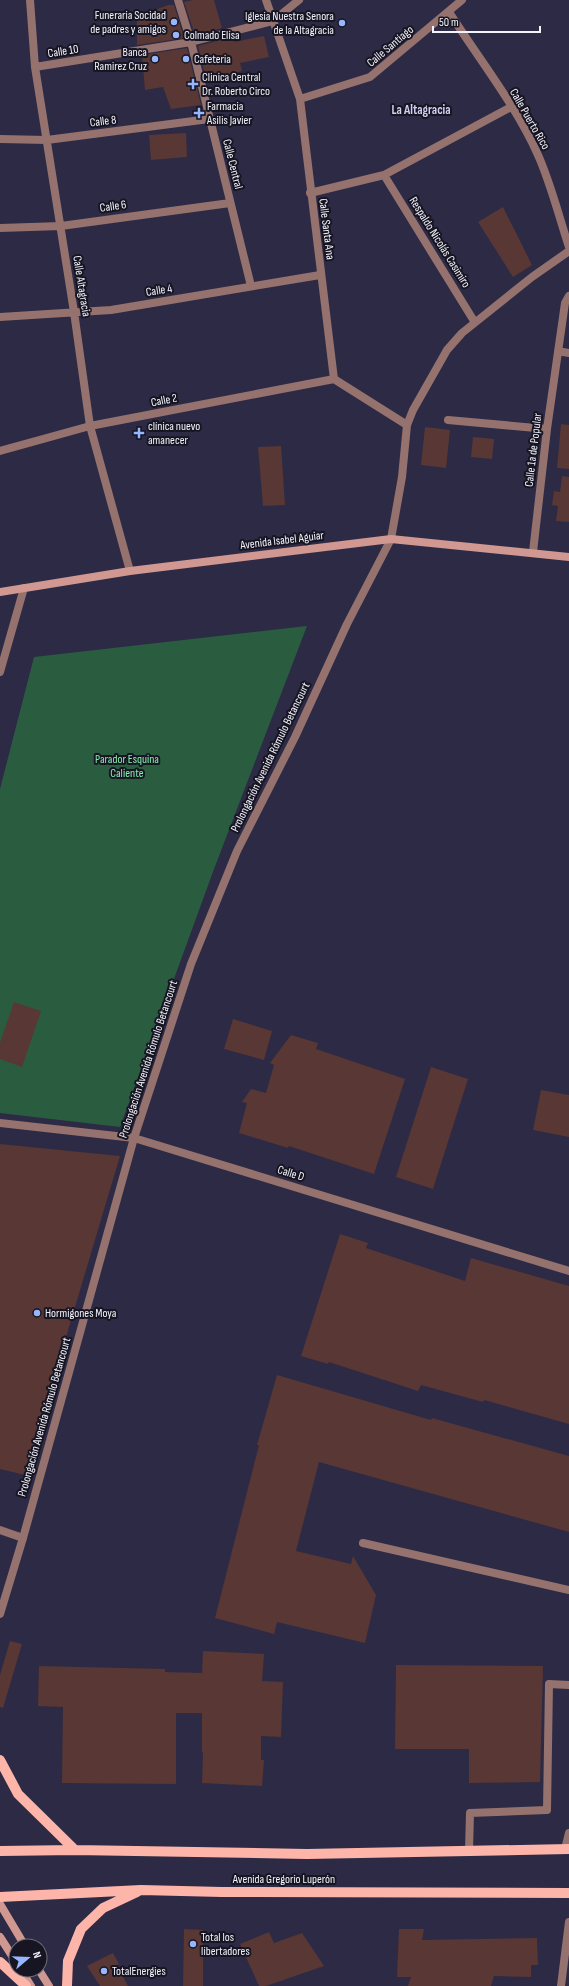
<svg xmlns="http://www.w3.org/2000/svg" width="569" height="1986" viewBox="0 0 569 1986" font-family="'Sofia Sans Condensed',sans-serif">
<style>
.green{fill:#2a5d40}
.building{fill:#583734}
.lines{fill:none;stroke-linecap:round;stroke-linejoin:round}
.lane{stroke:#95726d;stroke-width:8}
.street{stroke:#95726d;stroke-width:8}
.secondary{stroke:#d09890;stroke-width:8}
.primary{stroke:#fdb5aa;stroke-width:10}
.poi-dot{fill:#96b6fd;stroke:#161521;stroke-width:1.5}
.labels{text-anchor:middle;stroke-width:4;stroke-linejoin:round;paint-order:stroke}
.poi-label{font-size:12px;fill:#f3f3fe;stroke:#161521;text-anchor:start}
.street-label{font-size:12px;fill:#f3f3fe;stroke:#161521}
.park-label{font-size:12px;fill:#86eeb0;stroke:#161521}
.neighbourhood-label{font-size:13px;font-weight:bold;fill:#d1cff2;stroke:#161521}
</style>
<rect width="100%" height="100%" fill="#2d2a45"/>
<path class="green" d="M307,626L214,869L120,1127L0,1113V789L34,657Z"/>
<path class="building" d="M193,0H214L222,28L195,35L184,2Z
M168,5H174L184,38L137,45V17Z
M264,36L269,57L240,63L242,71L206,80L198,46L225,39V41L234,39V42Z
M187,48L201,105L171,109L163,87L145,90L142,55Z
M186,133L187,157L151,160L149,135Z
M503,207L532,265L513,277L478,222Z
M561,424L569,425V469L557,468Z
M425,427L450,430L446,468L421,465Z
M473,437L494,439L492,459L471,457Z
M281,446L285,505L263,506L258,447Z
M562,476L569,477V522L556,521L558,506L552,505L554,491L560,492Z
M14,1002L41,1011L22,1067L0,1059V1043Z
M233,1019L272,1031L264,1060L224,1049Z
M291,1035L318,1043L316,1049L405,1079L374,1174L289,1146L288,1148L239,1133L247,1103L242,1102L251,1089L266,1093L274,1065L270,1063Z
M431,1067L468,1079L433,1189L396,1177Z
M541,1090L569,1095V1137L533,1130Z
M0,1144L120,1156L25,1475L0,1469Z
M340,1234L368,1243L366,1248L465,1281L471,1258L569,1286V1424L484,1400L483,1402L421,1385L418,1391L329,1362L328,1364L301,1356Z
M277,1375L431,1420L432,1418L569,1456V1532L319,1462L296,1551L351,1564L353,1556L376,1595L365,1643L277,1622L274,1634L215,1618L259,1445H257Z
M10,1641L22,1644L3,1708L0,1707V1675Z
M203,1651L264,1654L262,1681L283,1682L281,1737L261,1736V1760H264L262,1786L202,1783L203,1752H202V1713H176V1784L62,1783L63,1707L38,1706L39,1666L165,1669V1672L202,1673Z
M396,1665L543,1666L540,1782L469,1783V1749H395Z
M184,1929L203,1930V1986H183Z
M399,1929H424L422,1940L537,1938L538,1965H531V1977L494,1976L491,1986H408L411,1977H397Z
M269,1932L274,1943L302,1933L324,1966L266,1986H259L240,1944Z
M113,1953L119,1964L117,1965L128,1986H100L87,1966Z"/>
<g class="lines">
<path class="lane" d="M0,672L24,588
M0,1530L23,1538
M363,1543L569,1590
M469,1851L470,1813L547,1810L549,1684L569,1685"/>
<path class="street" d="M30,0L35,67L74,312L90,426L130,571
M178,0L191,42L251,286
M266,0L300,99L334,379
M449,12C479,59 515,104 538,155C551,184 559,217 569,247
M35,67L191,42L273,21L299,0
M300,99L370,77L462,0
M0,139L47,140L209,119
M384,175L474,321
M310,193L384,175L511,107
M0,228L61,226L230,203
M0,317L111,310L320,275
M558,351L569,353
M334,379L407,425
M448,420L547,429
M0,451L90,426L334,379
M533,552L547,429L565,303L569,296
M0,1123L134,1138L569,1271
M0,1614L23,1538L134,1138L191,964L237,851L295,737L347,624L391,539L402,477L407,425L413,410L447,350L462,333L532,277L569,251
M565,1849L569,1833
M561,1986L569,1922"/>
<path class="secondary" d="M0,592L130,571L391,539L569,557
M0,1904L25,1946
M0,1937L16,1962
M21,1970L31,1986
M39,1970L49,1986"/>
<path class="primary" d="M0,1760L18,1794L75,1850
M0,1851L75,1850L307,1854L569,1849
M0,1897L141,1890L222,1892L569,1893
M0,1962L26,1986
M67,1986L68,1961L81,1929L103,1908L137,1892"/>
</g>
<g class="poi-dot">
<circle cx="174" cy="22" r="4"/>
<circle cx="342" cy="23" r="4"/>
<circle cx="176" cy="35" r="4"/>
<circle cx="155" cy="59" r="4"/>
<circle cx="186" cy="59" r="4"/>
<path d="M191 78h4v4h4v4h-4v4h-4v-4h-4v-4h4z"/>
<path d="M197 107h4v4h4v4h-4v4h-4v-4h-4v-4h4z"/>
<path d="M137 427h4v4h4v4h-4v4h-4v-4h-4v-4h4z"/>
<circle cx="37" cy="1313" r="4"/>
<circle cx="193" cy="1944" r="4"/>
<circle cx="104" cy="1971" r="4"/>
</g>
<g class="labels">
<g class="poi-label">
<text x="166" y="19" text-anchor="end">Funeraria Socidad<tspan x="166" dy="14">de padres y amigos</tspan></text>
<text x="334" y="20" text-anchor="end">Iglesia Nuestra Senora<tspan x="334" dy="14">de la Altagracia</tspan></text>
<text x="184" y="39">Colmado Elisa</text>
<text x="147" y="56" text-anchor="end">Banca<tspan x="147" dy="14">Ramirez Cruz</tspan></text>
<text x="194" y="63">Cafeteria</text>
<text x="202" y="81">Clinica Central<tspan x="202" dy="14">Dr. Roberto Circo</tspan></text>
<text x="207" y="110">Farmacia<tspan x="207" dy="14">Asilis Javier</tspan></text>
<text x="148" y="430">clínica nuevo<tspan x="148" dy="14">amanecer</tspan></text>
<text x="45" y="1317">Hormigones Moya</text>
<text x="201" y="1941">Total los<tspan x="201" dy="14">libertadores</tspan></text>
<text x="112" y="1975">TotalEnergies</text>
</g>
<g class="street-label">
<text transform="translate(390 46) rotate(-40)" y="4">Calle Santiago</text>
<text transform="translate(63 51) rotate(-9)" y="4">Calle 10</text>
<text transform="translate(530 119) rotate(60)" y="4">Calle Puerto Rico</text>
<text transform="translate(103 121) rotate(-7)" y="4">Calle 8</text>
<text transform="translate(233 164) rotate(76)" y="4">Calle Central</text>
<text transform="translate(113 206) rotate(-8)" y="4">Calle 6</text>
<text transform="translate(327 229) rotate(83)" y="4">Calle Santa Ana</text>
<text transform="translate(440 242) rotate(58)" y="4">Respaldo Nicolás Casimiro</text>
<text transform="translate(82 286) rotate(81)" y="4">Calle Altagracia</text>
<text transform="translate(159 290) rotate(-9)" y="4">Calle 4</text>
<text transform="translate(164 400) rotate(-11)" y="4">Calle 2</text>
<text transform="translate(533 450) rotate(-83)" y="4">Calle 1a de Popular</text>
<text transform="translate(282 540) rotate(-7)" y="4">Avenida Isabel Aguiar</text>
<text transform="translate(270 757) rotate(-64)" y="4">Prolongación Avenida Rómulo Betancourt</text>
<text transform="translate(148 1059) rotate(-72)" y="4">Prolongación Avenida Rómulo Betancourt</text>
<text transform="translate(291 1173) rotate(17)" y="4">Calle D</text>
<text transform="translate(44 1417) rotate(-74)" y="4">Prolongación Avenida Rómulo Betancourt</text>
<text x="284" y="1883">Avenida Gregorio Luperón</text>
</g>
<g class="park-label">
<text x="127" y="763">Parador Esquina<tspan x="127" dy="14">Caliente</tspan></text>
</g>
<g class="neighbourhood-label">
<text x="421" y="114">La Altagracia</text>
</g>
</g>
<g transform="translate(28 1958) rotate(71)"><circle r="19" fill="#161521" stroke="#6e6e79"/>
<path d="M0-3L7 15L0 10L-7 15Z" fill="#96b6fd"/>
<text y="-6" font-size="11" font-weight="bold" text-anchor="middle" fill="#f3f3fe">N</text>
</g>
<path d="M433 26v6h107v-6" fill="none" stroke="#f3f3fe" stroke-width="2"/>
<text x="439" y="26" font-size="12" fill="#f3f3fe" stroke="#161521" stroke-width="3" paint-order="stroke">50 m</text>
</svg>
